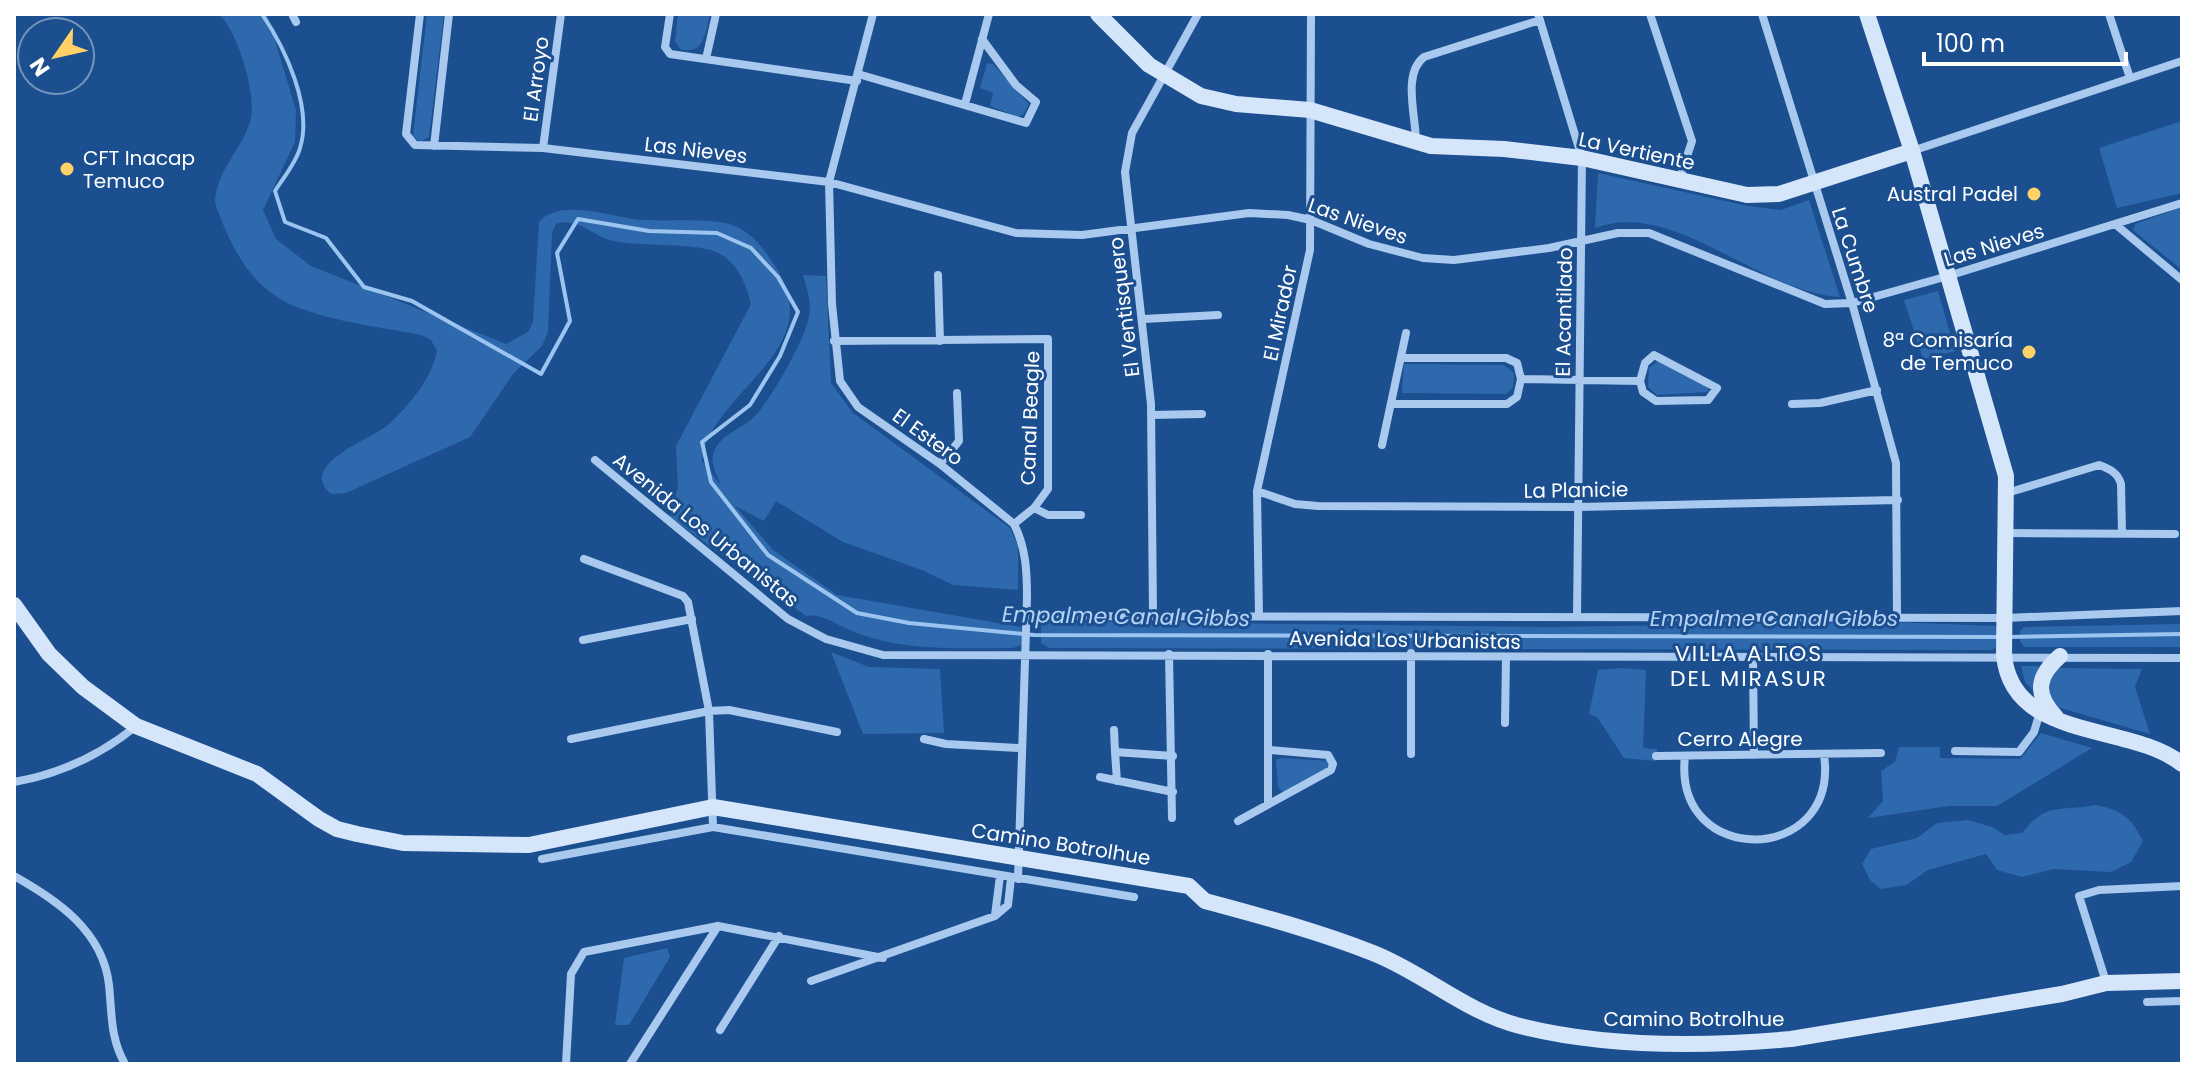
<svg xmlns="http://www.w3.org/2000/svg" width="2196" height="1078" viewBox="0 0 2196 1078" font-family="Poppins,sans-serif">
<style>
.green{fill:#2e69ad}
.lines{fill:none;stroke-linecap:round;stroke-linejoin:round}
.stream{stroke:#9cc4f0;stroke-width:4}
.street{stroke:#a9c9ee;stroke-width:8}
.secondary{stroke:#d6e6fa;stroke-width:16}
.poi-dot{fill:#ffd166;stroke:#1b4f8f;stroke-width:3}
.labels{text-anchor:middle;stroke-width:6;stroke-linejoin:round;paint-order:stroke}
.street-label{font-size:20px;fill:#fff;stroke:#1b4f8f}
.poi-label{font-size:20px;fill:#fff;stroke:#1b4f8f;text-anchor:end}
.water-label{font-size:22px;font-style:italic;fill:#b5d3f5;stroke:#1b4f8f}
.neighbourhood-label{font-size:22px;letter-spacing:2px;fill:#fff;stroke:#1b4f8f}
</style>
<rect width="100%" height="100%" fill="#1b4f8f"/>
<path class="green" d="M219,14H267L296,110L295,142L263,210L276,239L311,266L506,344L528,332L533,322L539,222C558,199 607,215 632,219C663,223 709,216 735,226C754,234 766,252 777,269C829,351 709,393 702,461L721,486C719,477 709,464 714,452C721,433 743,429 755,416C771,399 805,339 809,317C812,303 807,289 803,275L826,276L831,383L853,413L1010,528L1018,546V590L953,585L922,570L843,542L776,501L764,521L735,506L773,550L837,595L1021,627L1023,644L1013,648C960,648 902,652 852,631C836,625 823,613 806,616L670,517L678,487L676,446L751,304C746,284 738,263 718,253C696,242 641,247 613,241C592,236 580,217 556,224L552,233L548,332L542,346L513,374L470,437L346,493L331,494C296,464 373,439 389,424C410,404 431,380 437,351L431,340L421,335C382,327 339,323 302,309C260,295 238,261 222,222C220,215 215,207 215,200C218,169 241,150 250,122C258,97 238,32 219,14Z
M427,14H444L429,137L420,142L413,136Z
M678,14H710C706,32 704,56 680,49L675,41Z
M987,63L993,64L1029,104L1023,115L1018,117L990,106L993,93L980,88Z
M2182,121V193L2117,208L2099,148Z
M1598,173L1748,206L1781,210L1809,200L1840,297C1759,293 1674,198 1595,228Z
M2182,207V270L2133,230L2135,224Z
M1938,291L1955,351L1923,359L1904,300Z
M1658,361L1708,387V392L1657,395L1648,387L1649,368Z
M1404,364L1504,365L1514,373L1513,388L1506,394L1402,393Z
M1049,621L1548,627L1889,622L1999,626L2000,646L1992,650L1049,648L1041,643V626Z
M2182,624V647H2024L2020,641V631L2024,627Z
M831,652L869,667L940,669L944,733L863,734Z
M2021,666H2039L2036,694L2025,682Z
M1622,668L1646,670L1643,748L1657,749L1656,761L1624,758L1597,717L1589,714L1598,670Z
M2058,668L2142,669L2135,687L2150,734L2054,706L2045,677Z
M2041,733L2092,748L1997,806H1949L1868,818L1883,801L1881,771L1895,762L1899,747H1940V758L2020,759Z
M1281,758L1331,761L1330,766L1284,793L1278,787L1276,760Z
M2095,805C2122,810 2131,817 2143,841L2131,862L2111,872L2053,869L2022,877L1997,870L1986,854L1928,870L1906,885L1881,889L1870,880L1862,864L1871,849L1917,838L1937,823L1968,820L1992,827L2005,835L2022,833C2047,801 2060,812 2095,805Z
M667,948L670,957L629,1025H615L624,958Z"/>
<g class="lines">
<path class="stream" d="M262,14C285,48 313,107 300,148C296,163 283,178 275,191L285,222L326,238L364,287L412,301L541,374L570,321L557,253L578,219L649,231L717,233L751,248L778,277L798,312L780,356L750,405L702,442L711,482L768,555L857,613L909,623L1034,635L1998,637
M2007,637L2182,634"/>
<path class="street" d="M292,14L296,22
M420,14L406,134L415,145L543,148L829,182L1016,233L1082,235L1249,213L1288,215L1311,220L1369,244L1423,258L1454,260L1549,248L1618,233H1649L1825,304L1852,303L1948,276L2182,203
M670,14L665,47L670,54L857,81
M873,14L829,182L832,304L840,381L858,407L940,464L1014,524C1026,548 1027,571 1027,598L1018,879
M1538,14L1582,158L1577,617
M1650,14L1692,141L1679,181
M1762,14L1852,303L1896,463L1897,616
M2109,14L2130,78
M706,59L716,14
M858,74L1026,123L1036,102L1016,85L982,39
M965,104L989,14
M1416,142C1416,116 1402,74 1424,57L1540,20
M434,146L449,14
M543,148L561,14
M1912,151L2182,61
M2115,224L2182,280
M938,275L940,341
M1144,319L1218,315
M834,341L1048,339V489L1034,508L1014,524
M1521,379L1640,381L1643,392L1656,401L1708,400L1717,388L1654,355L1645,363L1640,381
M1391,404H1507L1517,397L1521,379L1517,363L1506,358H1401
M1792,404L1820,403L1877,390
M1151,415L1202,414
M1382,445L1406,333
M595,460L788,619L826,639L883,655L2182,658
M940,464L959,441L957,393
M1257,491L1295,504L1318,506L1578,507L1898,500
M2007,493L2099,465C2110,469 2118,473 2121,484L2122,532
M1034,508L1048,515H1081
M2008,533L2175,534
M584,559L683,596L688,602L709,711L713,827
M1153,614L1151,404L1125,172L1132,133L1198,14
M1027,616L2005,618L2182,611
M1259,616L1257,491L1310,250L1311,14
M583,640L692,619
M1411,653V754
M1169,654L1172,818
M1753,659L1754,755
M1505,723L1506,657
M1114,730L1115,752
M571,739L709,711L729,710L837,732
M924,739L946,744L1020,748
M1955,751L2019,752L2034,732L2040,712
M1656,756L1881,753
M1685,756C1672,869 1840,866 1824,755
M1100,777L1173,792
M1117,781L1115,752L1173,756
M14,782C60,774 99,756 135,727
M1268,803V654
M1238,821L1331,770L1333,764L1328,755L1269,750
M542,859L713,827L1134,897
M14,876C57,900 103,931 109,985C112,1013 110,1038 125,1064
M995,915L1000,876
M811,981L995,916L1008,905L1011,878
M2106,982L2079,896L2099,890L2182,886
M2147,1002L2182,1001
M720,1030L779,936
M566,1064L571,974L584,952L718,926L883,958
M630,1064L718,926"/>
<path class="secondary" d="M1098,14L1149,65L1201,96L1236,104L1310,110L1431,146L1504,149L1582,158L1747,195L1779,194L1912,151
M1867,14L1912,151L2006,476L2004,655C2012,742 2129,722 2182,764
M14,605L49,654L83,687L136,726L257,774L319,819L337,829L357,834L403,843L529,845L713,807L1189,886L1205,901C1261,916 1320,932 1373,953C1424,973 1465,1012 1520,1026C1607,1048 1702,1047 1791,1039L2062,994L2106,983L2182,981
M2056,717C2034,694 2037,676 2060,656"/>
</g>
<g class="poi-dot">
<circle cx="67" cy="169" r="8"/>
<circle cx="2034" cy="194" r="8"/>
<circle cx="2029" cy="352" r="8"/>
</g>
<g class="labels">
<g class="street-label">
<text transform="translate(536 79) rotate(-82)" y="7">El Arroyo</text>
<text transform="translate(696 150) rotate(7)" y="7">Las Nieves</text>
<text transform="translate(1637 151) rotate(12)" y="7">La Vertiente</text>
<text transform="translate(1358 221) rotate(19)" y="7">Las Nieves</text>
<text transform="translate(1994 245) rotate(-17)" y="7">Las Nieves</text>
<text transform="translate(1855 260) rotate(72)" y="7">La Cumbre</text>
<text transform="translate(1124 307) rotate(-97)" y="7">El Ventisquero</text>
<text transform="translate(1564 312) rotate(-89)" y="7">El Acantilado</text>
<text transform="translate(1280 313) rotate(-78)" y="7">El Mirador</text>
<text transform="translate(1030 418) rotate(-88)" y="7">Canal Beagle</text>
<text transform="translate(928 437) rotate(36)" y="7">El Estero</text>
<text transform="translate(1576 490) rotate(-1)" y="7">La Planicie</text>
<text transform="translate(706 530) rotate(39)" y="7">Avenida Los Urbanistas</text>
<text transform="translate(1405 640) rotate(1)" y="7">Avenida Los Urbanistas</text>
<text x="1740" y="746">Cerro Alegre</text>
<text transform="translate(1061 844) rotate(9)" y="7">Camino Botrolhue</text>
<text x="1694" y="1026">Camino Botrolhue</text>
</g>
<g class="poi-label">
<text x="83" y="165" text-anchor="start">CFT Inacap<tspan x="83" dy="23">Temuco</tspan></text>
<text x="2018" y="201">Austral Padel</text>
<text x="2013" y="347">8ª Comisaría<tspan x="2013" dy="23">de Temuco</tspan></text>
</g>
<g class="water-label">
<text transform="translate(1126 616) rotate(1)" y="8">Empalme Canal Gibbs</text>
<text x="1774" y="626">Empalme Canal Gibbs</text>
</g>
<g class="neighbourhood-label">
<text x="1749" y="661">VILLA ALTOS<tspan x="1749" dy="25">DEL MIRASUR</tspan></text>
</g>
</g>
<rect width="2196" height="1078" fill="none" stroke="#ffffff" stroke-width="32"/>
<g transform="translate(56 56) rotate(236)"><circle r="38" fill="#1b4f8f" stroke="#7695bc" stroke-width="2"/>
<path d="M0-6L14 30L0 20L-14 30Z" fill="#ffd166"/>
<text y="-12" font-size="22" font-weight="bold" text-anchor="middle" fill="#ffffff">N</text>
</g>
<path d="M1924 52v12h202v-12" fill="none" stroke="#ffffff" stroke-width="4"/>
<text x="1936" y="52" font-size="24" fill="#ffffff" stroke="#1b4f8f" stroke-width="6" paint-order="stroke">100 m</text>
</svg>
